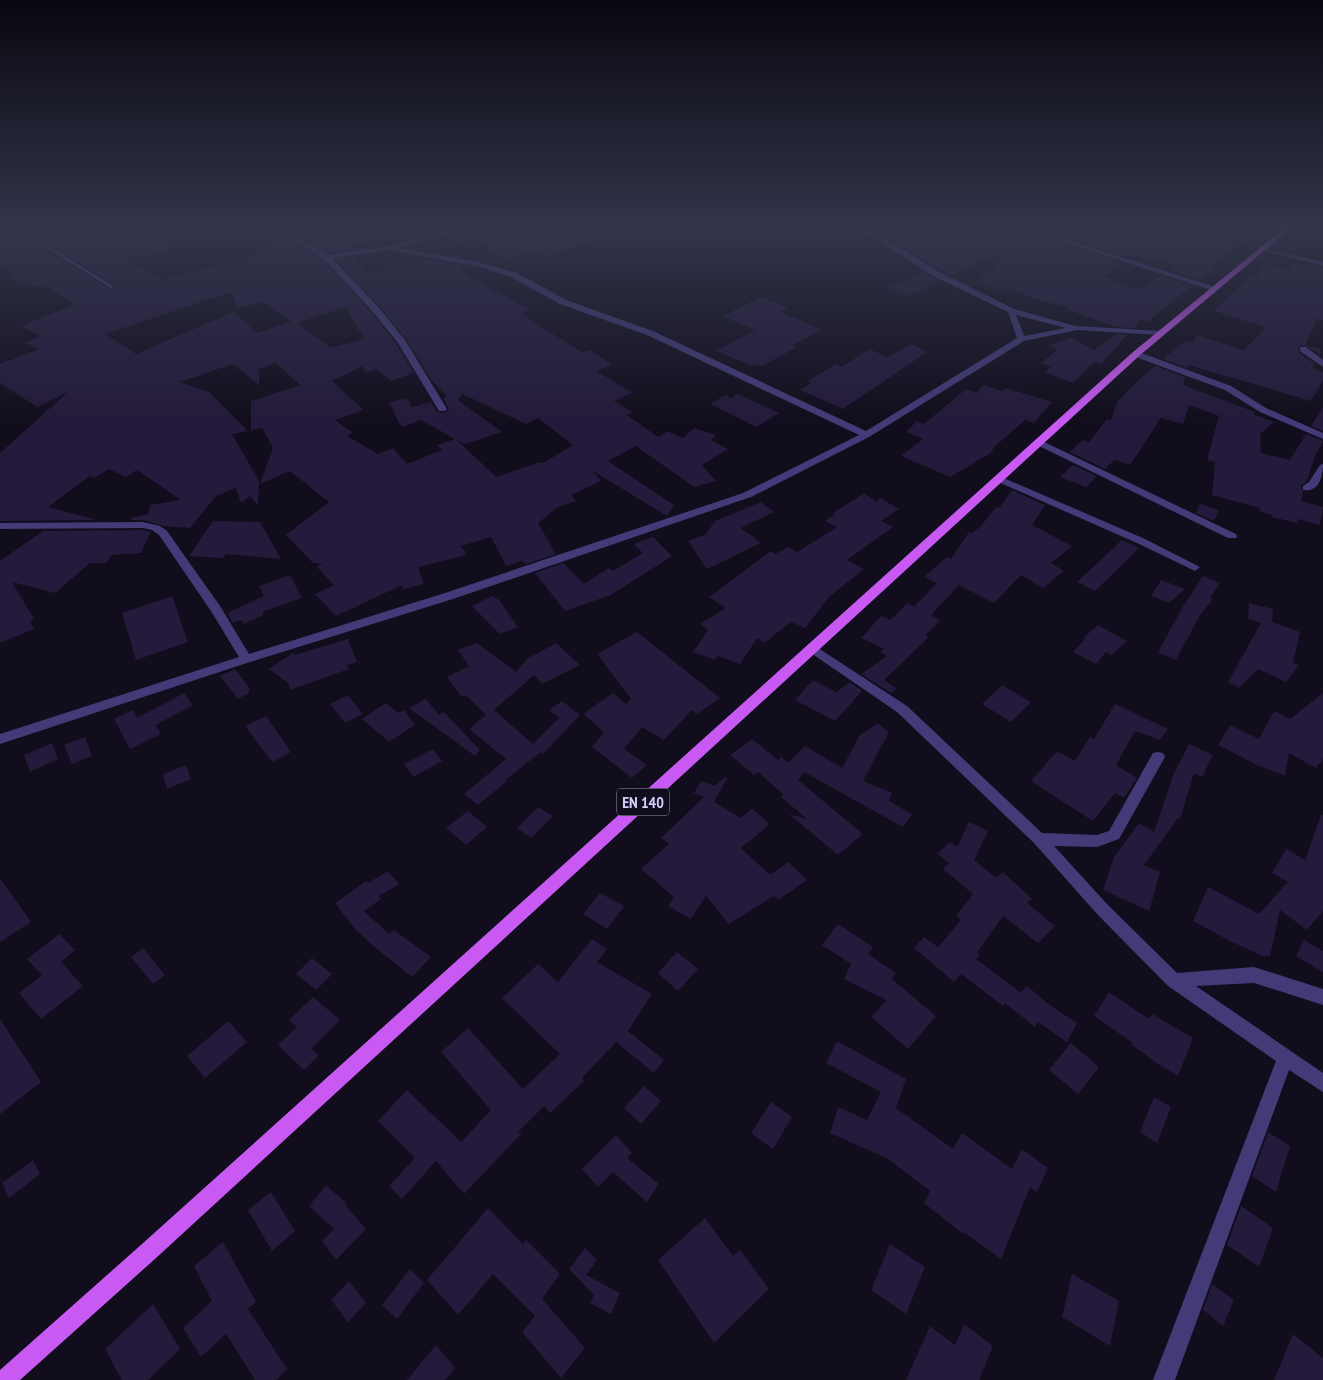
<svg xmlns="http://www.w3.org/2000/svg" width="1323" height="1380" viewBox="0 0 1323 1380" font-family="'PT Sans Narrow',sans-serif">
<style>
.building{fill:#241a3b;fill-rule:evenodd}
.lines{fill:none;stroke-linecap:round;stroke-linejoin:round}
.service{fill:#433b78;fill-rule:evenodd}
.minor{fill:#433b78;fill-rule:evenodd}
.primary{fill:#c85af3;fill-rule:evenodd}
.labels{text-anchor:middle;stroke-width:4;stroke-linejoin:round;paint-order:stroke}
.shield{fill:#110d1c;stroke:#9a92b8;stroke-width:1}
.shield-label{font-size:16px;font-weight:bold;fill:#d5cbfb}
</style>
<rect width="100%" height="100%" fill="#110d1c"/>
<path class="building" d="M0,229H14L110,290L117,287L25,229H138L182,247L127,260L164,280L272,250L266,229H275L323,260L372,313L396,344L414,373L391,381L377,369L366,372L362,366L332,381L364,410L335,420L353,433L347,436L378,454L393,448L407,464L442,450L437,445L455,439L421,420L403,427L399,423L389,402L407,398L412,407L431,402L437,412L445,413L449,409L443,398L447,397L432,381L406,339L380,307L336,259L354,257L367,276L400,259L417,264L427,259L458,265L468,276L483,283L481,284L531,310L521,314L583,353L590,350L612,365L597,371L632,393L614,401L633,412L627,415L658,437L668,431L683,438L694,428L716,435L711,440L728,449L702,465L716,481L694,487L636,446L608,461L674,505L667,516L593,471L601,481L571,495L576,501L558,507L538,523L556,554L526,564L523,561L506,566L491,537L461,546L467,555L418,567L424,584L403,589L402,585L336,616L315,594L334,585L316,566L323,564L313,563L286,535L329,502L290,471L260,484L273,448L262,428L251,430V401L300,385L276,363L259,369V385L233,364L180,382L209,392L248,431L232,434L259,481L258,505L250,496L241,503L236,488L216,496L190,528L163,526L143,520H130L131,518L149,514L150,505L181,500L137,470L126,477L109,469L94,478L90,476L48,507L97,520L0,521V453L68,392L37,407L0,383V364L40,349L25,343L41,336L21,326L74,305L45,284L36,287L6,277L13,275L5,272L14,268L0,264ZM231,292L238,309L263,301L291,322L257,333L234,312L136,354L105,334ZM346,307L364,339L331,348L297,323ZM462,394L526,424L538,418L573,445L543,463L540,462L496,477L457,440L465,444L502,432L458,400Z
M319,229H397V234L347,248L349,250L328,253L308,241Z
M470,229H619L620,233L544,256L532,251L503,259L475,239L463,244L443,238Z
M874,229H1002L1035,240L1041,237L1123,263L1104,277L1138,290L1160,276L1193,286L1172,301L1148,322L1140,320L1135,328L1117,327L1068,310L1070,307L1049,303L1003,287L1001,292L976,281L997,266L991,257L951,276Z
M1053,229H1133L1152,234L1153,232L1164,235L1167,229H1249L1253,232L1243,244L1239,243L1211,269L1215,270L1201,280L1169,270L1176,266L1136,255L1131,258L1048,232Z
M1293,263L1303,265L1305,263L1323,268V320L1317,319L1305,345L1321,349L1319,354L1307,346L1300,345L1298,347L1299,353L1315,364L1313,368L1323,372V380L1311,401L1189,365L1188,368L1163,359L1185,341L1193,343L1197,335L1244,350L1266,327L1214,311L1251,275L1257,277L1264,265L1290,271Z
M925,273L939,281L907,296L887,288Z
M761,297L788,308L781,312L822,330L792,345L797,347L762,366L756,364L752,366L716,351L755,330L723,316Z
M1116,334L1127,335L1101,364L1094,362L1073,383L1045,372L1051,367L1040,363L1058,350L1049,345L1072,338L1094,350Z
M911,344L927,352L843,409L800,390L811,383L807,381L836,364L842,367L869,349L888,357Z
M1155,366L1185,377L1183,385L1255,412L1253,414L1274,422L1260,434L1261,453L1290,460L1306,434L1323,441L1315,456L1307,481L1301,486L1303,492L1301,501L1323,507L1320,525L1298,519L1297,523L1272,517V515L1259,511L1260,508L1212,495L1215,462L1207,460L1219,416L1189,405L1183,424L1161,418L1130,465L1114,460L1105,469L1070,452L1082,440L1089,442L1107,419L1111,420L1117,402L1137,381Z
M983,385L1003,391L1006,388L1052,402L1034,423L1025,420L992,449L994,451L950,477L901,456L923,439L906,432L917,421L924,424L966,389L976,393Z
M738,394L779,413L757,427L710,404L726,395L731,398Z
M1323,407V431L1311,426Z
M1073,465L1097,476L1086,487L1060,477Z
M1012,490L1045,505L1032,525L1072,546L1051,563L1064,571L1043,588L1021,575L994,603L959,585L931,615L940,620L926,635L928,638L884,680L897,689L891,693L861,674L887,656L880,652L884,649L861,638L881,616L890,620L908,603L914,607L937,583L924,577L947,557L951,559L969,532L972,533L981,526L996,507L999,508Z
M864,493L876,502L880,498L899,509L881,521L893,527L847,560L864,569L829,597L805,628L791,622L764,643L757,638L740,664L718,656L715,660L693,652L708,630L700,624L726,608L709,597L771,551L775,554L788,547L797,552L837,527L825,521L835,514L833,513Z
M761,502L774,512L741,528L761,543L707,569L688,541L706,534L715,521Z
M1200,504L1219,510L1214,521L1196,513Z
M213,521L260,522L281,559L226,554L223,558L189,556Z
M143,530L151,532L141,553L112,555L106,563H90L55,593L12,582L34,619L30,621L34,629L0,643V561L43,531Z
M653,537L672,556L611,595L565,611L535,573L563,563L584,584L609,568L613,571L643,553L634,544Z
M1122,540L1139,548L1095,591L1077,582Z
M290,575L302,598L262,612L264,615L244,624L241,620L233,623L227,613L264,596L259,586Z
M1203,576L1220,583L1210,598L1213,599L1200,615L1176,660L1158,652L1182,608Z
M1161,580L1185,589L1169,603L1151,596Z
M172,596L188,642L136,660L122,613Z
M492,596L499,600L518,627L500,634L472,606Z
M1249,603L1273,609L1272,622L1300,632L1293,663L1299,665L1286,682L1258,669L1239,688L1228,682L1261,623L1248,619Z
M1098,625L1127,641L1112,655L1106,652L1096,664L1073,652L1085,639L1083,638Z
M637,632L720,698L697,714L692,710L664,740L642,727L624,749L647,765L632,778L592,747L604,732L583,714L613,693L626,704L631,699L597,654Z
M348,639L357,662L347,665L349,669L290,690L288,683L269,669L293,653L295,655Z
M477,643L516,672L527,659L556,643L580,665L542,684L534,675L494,710L533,744L559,718L549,710L562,701L580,715L543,754L541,752L505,780L507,781L478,805L464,794L506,759L469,729L486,715L466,695L462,697L447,677L469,666L458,650Z
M235,669L249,687V693L238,699L220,676Z
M813,680L836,692L850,682L862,691L835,721L795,700Z
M1002,685L1031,702L1011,722L982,704Z
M184,693L193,705L156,725L161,734L130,749L114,719L133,710L137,718Z
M1323,693V759L1316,768L1289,753L1285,776L1257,765L1218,745L1230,725L1259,739L1274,711L1290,719Z
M348,695L363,714L345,723L330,704Z
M426,699L439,715L444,712L480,750L475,756L409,708Z
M386,703L398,713L404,710L415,725L389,742L362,719Z
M1115,704L1168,729L1160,740L1135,731L1116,765L1137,778L1124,798L1115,793L1093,821L1031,781L1057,751L1075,761L1090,737L1094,739Z
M266,716L291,752L272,762L245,726Z
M878,723L889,732L863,781L892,793L889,801L912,814L903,827L804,772L798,780L863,834L838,855L789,814L807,819L781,797L783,794L758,772L754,775L730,755L752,739L778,760L781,757L788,763L805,746L842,768L860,735Z
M85,737L92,756L72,764L64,745Z
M52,743L58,759L30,772L24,755Z
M1189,744L1213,755L1202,777L1194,773L1180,819L1178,818L1144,865L1160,872L1149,911L1103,890L1114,857L1139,823L1154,832L1173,775Z
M433,749L442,761L413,777L404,764Z
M186,765L191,779L167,789L163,774Z
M725,777L727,778L714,802L741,818L752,809L770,824L741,848L770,875L788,862L807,880L778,900L774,896L729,924L706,896L691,919L668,906L674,897L641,869L669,844L661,838L704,797L694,793L701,781L715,786Z
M538,807L553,816L531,838L517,828Z
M468,811L487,827L466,845L446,828Z
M1321,815H1323V911L1307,930L1280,910L1270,956H1263L1230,941L1193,921L1208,887L1259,914L1288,882L1272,873L1286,849L1305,860Z
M969,822L988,831L974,860L996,878L1003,872L1032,899L1027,903L1055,926L1038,943L1003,916L977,953L980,955L976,959L1021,993L1027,986L1051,1006L1077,1023L1067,1042L1038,1022L1035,1027L1005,1003L1003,1006L961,974L954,982L914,948L924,937L938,947L961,920L956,916L973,894L943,869L949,863L937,854L950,842L957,847Z
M388,871L399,884L379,896L381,899L364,911L389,934L394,930L431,957L412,977L371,944L355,929L335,903L366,881L368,883Z
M0,878L31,922L0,942Z
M600,893L624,906L607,929L583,914Z
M838,924L873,947L868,954L896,973L892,979L936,1016L908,1049L871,1017L887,1000L844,979L851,964L822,945Z
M59,934L75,950L61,962L83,986L41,1019L19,993L42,975L27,959Z
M592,939L607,949L597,962L652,994L628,1031L664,1060L654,1073L616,1042L582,1078L584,1081L550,1113L544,1106L518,1132L521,1134L464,1194L436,1161L402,1199L389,1186L415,1158L378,1121L407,1090L461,1142L491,1110L441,1052L468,1028L523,1089L560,1054L502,998L538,964L558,982Z
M1304,940L1323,951V972L1296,956Z
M143,948L165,975L153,984L131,957Z
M677,952L698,969L678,991L658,973Z
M312,958L332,974L316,990L296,974Z
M1109,992L1149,1019L1152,1014L1193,1038L1178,1076L1155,1062L1132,1045L1133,1043L1094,1016Z
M313,997L340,1020L311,1049L319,1055L304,1070L278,1045L297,1027L289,1020Z
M0,1019L41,1082L0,1114Z
M228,1021L247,1042L205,1078L187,1056Z
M837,1041L906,1079L896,1108L953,1149L962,1133L1012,1169L1022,1149L1048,1168L1037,1192L1030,1187L1001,1259L964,1232L963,1234L924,1203L930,1191L888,1159L830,1133L838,1107L867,1120L881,1092L826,1063Z
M1071,1043L1099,1067L1078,1094L1049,1070Z
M644,1086L661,1101L641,1124L624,1108Z
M1154,1097L1171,1107L1157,1143L1140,1132Z
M771,1102L792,1117L773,1149L751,1133Z
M1268,1132L1290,1146L1276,1192L1252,1176Z
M616,1135L632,1153L627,1158L659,1184L647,1202L613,1172L598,1187L582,1169Z
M33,1160L40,1174L9,1198L2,1183Z
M326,1185L347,1204L345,1205L366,1229L336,1260L322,1241L334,1229L309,1206Z
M271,1192L295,1231L272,1251L248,1210Z
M1241,1206L1273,1228L1259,1267L1227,1245Z
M488,1208L523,1244L526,1240L560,1274L542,1299L585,1348L561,1378L522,1332L535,1316L493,1274L458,1315L427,1280Z
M705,1218L733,1256L740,1250L769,1289L714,1343L658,1260Z
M223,1242L256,1302L248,1309L287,1369L276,1380H255L226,1334L201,1357L183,1328L212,1301L194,1266Z
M890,1244L925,1267L906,1314L871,1290Z
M585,1248L597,1260L586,1275L620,1293L611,1314L590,1303L594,1295L569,1269Z
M410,1269L424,1283L397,1319L382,1305Z
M1072,1274L1119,1301L1110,1346L1062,1317Z
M349,1281L366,1303L348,1322L331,1300Z
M1212,1284L1234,1300L1223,1326L1203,1310Z
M153,1304L180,1349L148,1380H122L105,1349Z
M964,1324L993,1346L979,1380H906L930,1326L955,1345Z
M1293,1334L1323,1358V1380H1274Z
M436,1345L455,1368L445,1380H407Z"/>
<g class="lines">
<path class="service" d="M16,229H21L115,287L110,288Z
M1251,229H1259L1280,236L1278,237Z
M1261,248L1323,262V266L1261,250Z"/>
<path class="minor" d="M277,229H285L300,238L310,229H317L305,241L328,255L389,246L456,229H468L399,248L478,262L517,273L566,300L653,331L866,431L1017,338L1008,312L931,275L862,229H870L937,271L1014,309L1075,326L1161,331L1165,333L1161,335L1077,330L1024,341L869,437L751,497L453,599L250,662L0,744V734L239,657L211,611L159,535L152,530L143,528L0,529V523L143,522L160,526L167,531L220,606L249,654L445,593L743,493L859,435L647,335L560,304L511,277L477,266L389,250L332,258L379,308L405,340L447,409L445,411H439L398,343L373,312L324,259ZM1016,315L1066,328L1024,336Z
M1023,229H1033L1218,288L1211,290Z
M1300,347H1306L1323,360V367L1300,351Z
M1136,351L1231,386L1266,408L1323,433V439L1260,412L1225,390L1133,356L1132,354Z
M1038,439L1236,534L1237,536L1236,538H1228L1035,444L1033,442Z
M1323,464C1323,476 1319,493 1303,490V486L1309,482L1320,465Z
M999,476L1145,539L1200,567L1195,571L1191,569L1137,543L996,481L994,479Z
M812,644L907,706L1042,833L1097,835L1109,831L1153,753L1158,752L1163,753L1165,757L1119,839L1097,847L1054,846L1107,904L1177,973L1254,967L1323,989V1005L1254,983L1196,986L1323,1073V1092L1289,1070L1175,1380H1153L1276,1061L1168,986L1097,914L1034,843L897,712L808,651L806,648Z"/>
<path class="primary" d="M1283,229H1290L1139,356L156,1258L20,1380H0V1370L142,1244L1133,352Z"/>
</g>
<linearGradient id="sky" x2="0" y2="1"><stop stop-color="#09070f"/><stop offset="0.54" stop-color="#32354b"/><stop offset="1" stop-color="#32354b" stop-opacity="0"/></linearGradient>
<rect width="1323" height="422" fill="url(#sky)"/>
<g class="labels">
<rect class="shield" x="617" y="788.5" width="52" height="27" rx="4"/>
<g class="shield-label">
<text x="643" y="808">EN 140</text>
</g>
</g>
</svg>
